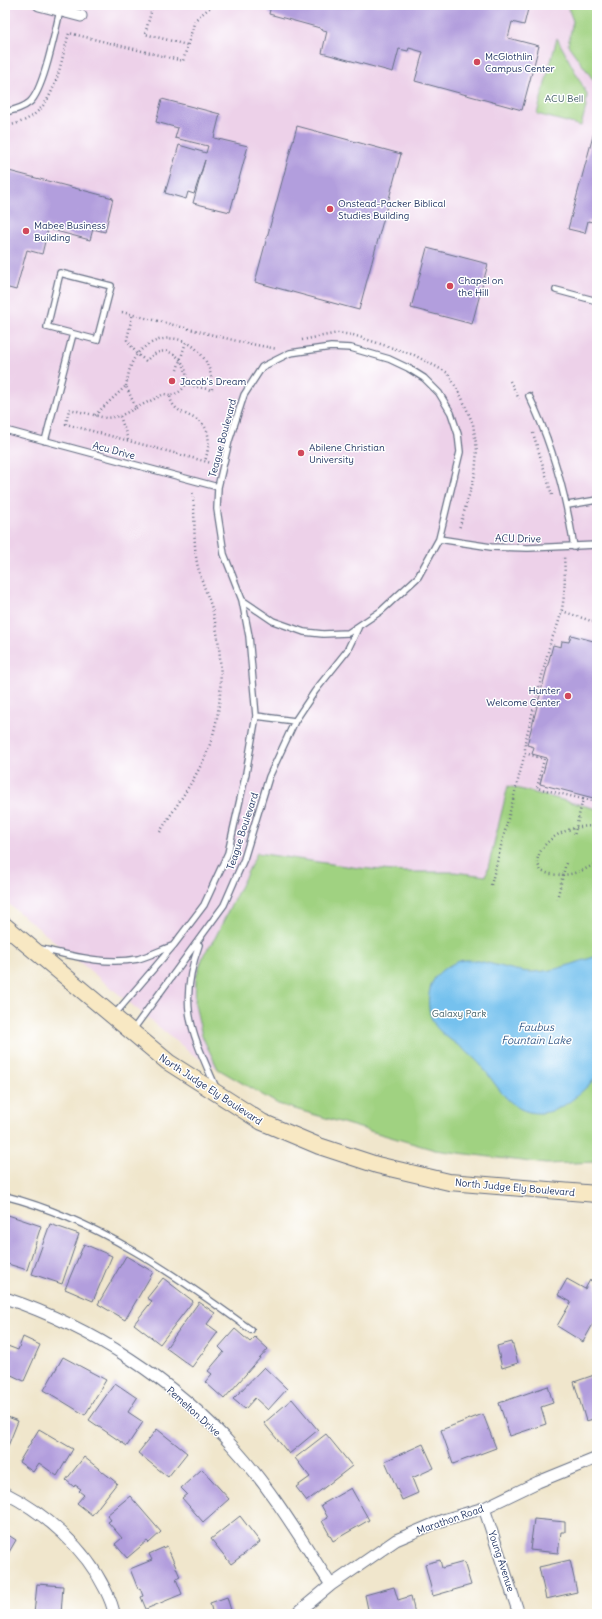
<svg xmlns="http://www.w3.org/2000/svg" width="602" height="1619" viewBox="0 0 602 1619" font-family="Delius,sans-serif">
<style>
.built{fill:#edd1e9}
.green{fill:#a0d281;stroke:#5e8070}
.water{fill:#74c1ee;stroke:#4878a6}
.building{fill:#b29edd}
.lines{fill:none;stroke-linecap:round;stroke-linejoin:round}
.lane-casing{stroke:#666f84;stroke-width:8}
.street-casing{stroke:#666f84;stroke-width:13}
.secondary-casing{stroke:#666f84;stroke-width:18}
.path{stroke:#666f84;stroke-width:2.5;stroke-dasharray:1 3;stroke-linecap:butt}
.lane{stroke:#fff;stroke-width:5.5}
.street{stroke:#fff;stroke-width:11}
.secondary{stroke:#f8e8c3;stroke-width:16}
.poi-dot{fill:#d1495b;stroke:#fff;stroke-width:1.5}
.labels{text-anchor:middle;stroke-width:3;stroke-linejoin:round;paint-order:stroke}
.poi-label{font-size:10px;fill:#1b2f5e;stroke:#fff;text-anchor:start}
.park-label{font-size:10px;fill:#436068;stroke:#fff}
.street-label{font-size:10px;fill:#1b2f5e;stroke:#fff}
.water-label{font-size:11px;font-style:italic;fill:#365b89;stroke:#fff}
</style>
<rect width="100%" height="100%" fill="#fff"/>
<filter id="ink" filterUnits="userSpaceOnUse"><feTurbulence type="fractalNoise" baseFrequency=".025" numOctaves="2"/><feDisplacementMap in="SourceGraphic" scale="8" xChannelSelector="R" yChannelSelector="G"/><feConvolveMatrix kernelMatrix="1 2 1 2 8 2 1 2 1" color-interpolation-filters="sRGB"/></filter>
<filter id="wash" filterUnits="userSpaceOnUse"><feTurbulence type="fractalNoise" baseFrequency=".012" numOctaves="4" result="noise"/><feDisplacementMap in="SourceGraphic" scale="16" xChannelSelector="R" yChannelSelector="G"/><feGaussianBlur stdDeviation="0.9" result="paint"/><feColorMatrix in="noise" values="0 0 0 0 0 0 0 0 0 0 0 0 0 0 0 0 0 1.4 0 .05"/><feComposite in="paint" operator="in"/></filter>
<g filter="url(#wash)">
<rect width="100%" height="100%" fill="#f0e6cc"/>
<path class="built" d="M5,5H597V1162L546,1164L435,1150L278,1104L192,1054L5,901Z"/>
<path class="green" d="M567,5H597V85L568,45L573,21Z
M557,38L587,94L586,107L581,126L537,114Z
M508,786L597,809V1162L546,1164L435,1150L278,1104L218,1069L202,1036L195,1004L196,976L204,954L215,938L257,853L359,868L404,872H454L486,876Z"/>
<path class="water" d="M597,956V1077C581,1092 564,1112 540,1113C507,1114 496,1080 476,1060C465,1048 449,1041 438,1029C425,1015 425,985 440,972C444,968 451,965 456,962C474,954 511,973 533,972C554,972 577,962 597,956Z"/>
<g id="blocks">
<path class="building" d="M271,5H529L524,25L512,22L508,38L539,46L522,110L415,81L423,52L409,48L408,51L399,49L393,72L322,53L327,31L320,29V28L269,14Z
M162,99L220,114L214,138L248,146L230,212L193,203L205,160L194,194L188,192L186,199L165,193L179,145L206,153L208,146L175,138L178,128L156,122Z
M597,121V223L588,221L585,233L568,229Z
M297,126L401,154L359,310L255,282Z
M5,170L113,198L105,232L93,229L90,240L48,229L42,254L27,250L16,290L5,287Z
M427,248L488,264L472,324L411,308Z
M571,635L597,642V799L540,784L547,758L532,754L534,747L527,745L553,645L561,647L562,641L569,642Z
M5,1214L41,1226L27,1270L5,1263Z
M50,1224L79,1234L62,1284L32,1274Z
M84,1244L112,1256L93,1301L65,1289Z
M126,1256L153,1272L125,1320L98,1304Z
M163,1278L193,1301L160,1344L134,1324L152,1301L147,1298Z
M567,1279L585,1289L590,1280L597,1284V1317L583,1342L557,1326L571,1302L558,1295Z
M199,1302L215,1313L207,1324L218,1332L192,1367L166,1348Z
M235,1329L250,1342L255,1337L268,1349L224,1399L205,1382L212,1374L208,1371L224,1352L219,1347Z
M23,1337L40,1345L24,1381L5,1372V1345L18,1350Z
M512,1342L518,1363L502,1368L497,1346Z
M63,1357L106,1380L85,1415L44,1390Z
M264,1367L287,1389L268,1410L255,1398L245,1409L233,1399Z
M597,1374V1418L586,1421L574,1382Z
M115,1383L137,1398L128,1412L143,1422L127,1446L89,1420Z
M548,1386L553,1403L541,1407L546,1424L510,1436L499,1403Z
M292,1399L318,1430L289,1454L264,1423Z
M483,1414L496,1448L453,1464L441,1430Z
M5,1416L18,1421L6,1451L5,1450Z
M39,1429L73,1449L57,1476L39,1463L33,1472L19,1462Z
M157,1429L187,1453L168,1477L138,1453Z
M326,1434L352,1466L307,1501L296,1487L310,1477L295,1458Z
M423,1444L434,1468L412,1478L418,1493L402,1500L385,1461Z
M84,1457L117,1483L92,1515L77,1503L84,1495L79,1491L81,1489L75,1485L74,1487L66,1480Z
M202,1469L229,1499L203,1522L182,1498L187,1494L181,1488Z
M351,1488L369,1520L333,1541L322,1521L328,1518L321,1505Z
M130,1496L161,1532L149,1543L147,1541L127,1558L115,1544L122,1538L108,1522L111,1520L107,1515Z
M240,1516L260,1542L231,1564L211,1539Z
M534,1519L565,1522V1532H561L558,1553L530,1550Z
M5,1533L16,1540L5,1559Z
M167,1546L180,1577L176,1579L182,1594L146,1609L141,1597L143,1596L140,1588L138,1589L130,1569L152,1560L149,1554Z
M440,1560L442,1568L464,1562L471,1585L433,1596L425,1564Z
M570,1560L577,1592L546,1599L539,1567Z
M37,1584L63,1586L61,1614H34Z
M394,1587L398,1600L411,1596L415,1614H369L365,1595Z
M227,1597L232,1614H205L212,1611L210,1603Z"/>
</g>
</g>
<g filter="url(#ink)">
<use href="#blocks" fill-opacity="0" stroke="#666f84" stroke-width="1"/>
<g class="lines">
<g class="lane-casing">
<path id="lane" d="M5,112C15,110 23,108 30,102C44,89 55,31 60,11
M60,273L111,286L97,340L47,327Z
M556,290L597,301
M529,396C552,443 566,496 574,547
M5,430L218,487
M45,441L73,334
M568,505L597,500
M439,539L491,547L528,548L597,545
M256,716L295,721
M199,945C177,1006 192,1032 216,1088
M41,949C73,956 104,965 138,959C149,956 161,950 172,946
M114,1015L173,946L204,905L228,853L246,773L256,716L249,636L242,600L224,554L217,509L218,487L229,441L244,395L262,367L290,353L331,347L351,348L389,359L408,368L424,378L439,393L451,413L458,434L460,452L439,539L418,577L381,611L348,633L323,634L304,632L273,621L242,600
M132,1031L224,905L244,859L269,777L295,721L315,691L347,651L358,628
M5,1196C96,1219 176,1275 251,1330"/>
</g>
<g class="street-casing">
<path id="street" d="M39,5L81,16
M5,1298C92,1327 174,1380 235,1449C272,1490 301,1539 331,1585
M5,1493C45,1513 85,1548 105,1589C109,1597 113,1605 114,1614
M484,1508L519,1614
M296,1614L331,1585L396,1540L443,1520L484,1508L538,1482L597,1458"/>
</g>
<g class="secondary-casing">
<path id="secondary" d="M5,926L168,1062L262,1122L319,1146L377,1165L449,1182L597,1194"/>
</g>
<path class="path" d="M153,5L145,34L187,45
M5,126C55,119 57,74 69,33L183,61L195,20L213,5
M122,312L241,342L277,349
M132,316L127,340L137,354L146,361C176,328 206,390 170,395C173,426 222,405 205,461
M302,340L338,333L353,335L414,355L448,373L462,398L473,424L477,450L475,475L459,529
M177,370L186,342
M510,381L519,399
M126,386C128,376 130,363 137,354C169,320 214,346 212,390L184,384
M136,408L164,394L170,395
M95,415L126,386L136,408L120,416
M533,433L552,495
M128,440L120,416L106,418L69,409L66,424L215,464
M562,611L597,623
M525,753L544,759L537,788L583,799L574,836
M583,799L597,802
M597,827C575,823 540,837 537,862L541,871C560,879 581,874 597,862
M160,832C175,807 193,783 205,757C224,714 224,662 214,617C210,597 198,577 196,556C193,534 196,512 192,490
M491,885L525,753V742L551,640C565,614 566,585 564,556
M557,899L566,863"/>
<use href="#lane" class="lane"/>
<use href="#street" class="street"/>
<use href="#secondary" class="secondary"/>
</g>
</g>
<g class="poi-dot">
<circle cx="477" cy="62" r="4"/>
<circle cx="330" cy="209" r="4"/>
<circle cx="26" cy="231" r="4"/>
<circle cx="450" cy="286" r="4"/>
<circle cx="172" cy="381" r="4"/>
<circle cx="301" cy="453" r="4"/>
<circle cx="568" cy="696" r="4"/>
</g>
<g class="labels">
<g class="poi-label">
<text x="485" y="60">McGlothlin<tspan x="485" dy="12">Campus Center</tspan></text>
<text x="338" y="207">Onstead-Packer Biblical<tspan x="338" dy="12">Studies Building</tspan></text>
<text x="34" y="229">Mabee Business<tspan x="34" dy="12">Building</tspan></text>
<text x="458" y="284">Chapel on<tspan x="458" dy="12">the Hill</tspan></text>
<text x="180" y="385">Jacob's Dream</text>
<text x="309" y="451">Abilene Christian<tspan x="309" dy="12">University</tspan></text>
<text x="560" y="694" text-anchor="end">Hunter<tspan x="560" dy="12">Welcome Center</tspan></text>
</g>
<g class="park-label">
<text x="564" y="102">ACU Bell</text>
<text x="459" y="1017">Galaxy Park</text>
</g>
<g class="street-label">
<text transform="translate(222 438) rotate(-75)" y="4">Teague Boulevard</text>
<text transform="translate(114 450) rotate(15)" y="4">Acu Drive</text>
<text transform="translate(518 538) rotate(1)" y="4">ACU Drive</text>
<text transform="translate(242 831) rotate(-72)" y="4">Teague Boulevard</text>
<text transform="translate(211 1089) rotate(33)" y="4">North Judge Ely Boulevard</text>
<text transform="translate(515 1187) rotate(5)" y="4">North Judge Ely Boulevard</text>
<text transform="translate(194 1411) rotate(42)" y="4">Pemelton Drive</text>
<text transform="translate(450 1519) rotate(-19)" y="4">Marathon Road</text>
<text transform="translate(502 1561) rotate(72)" y="4">Young Avenue</text>
</g>
<g class="water-label">
<text x="536" y="1031">Faubus<tspan x="536" dy="13">Fountain Lake</tspan></text>
</g>
</g>
<rect width="602" height="1619" fill="none" stroke="#fff" stroke-width="20"/>
</svg>
